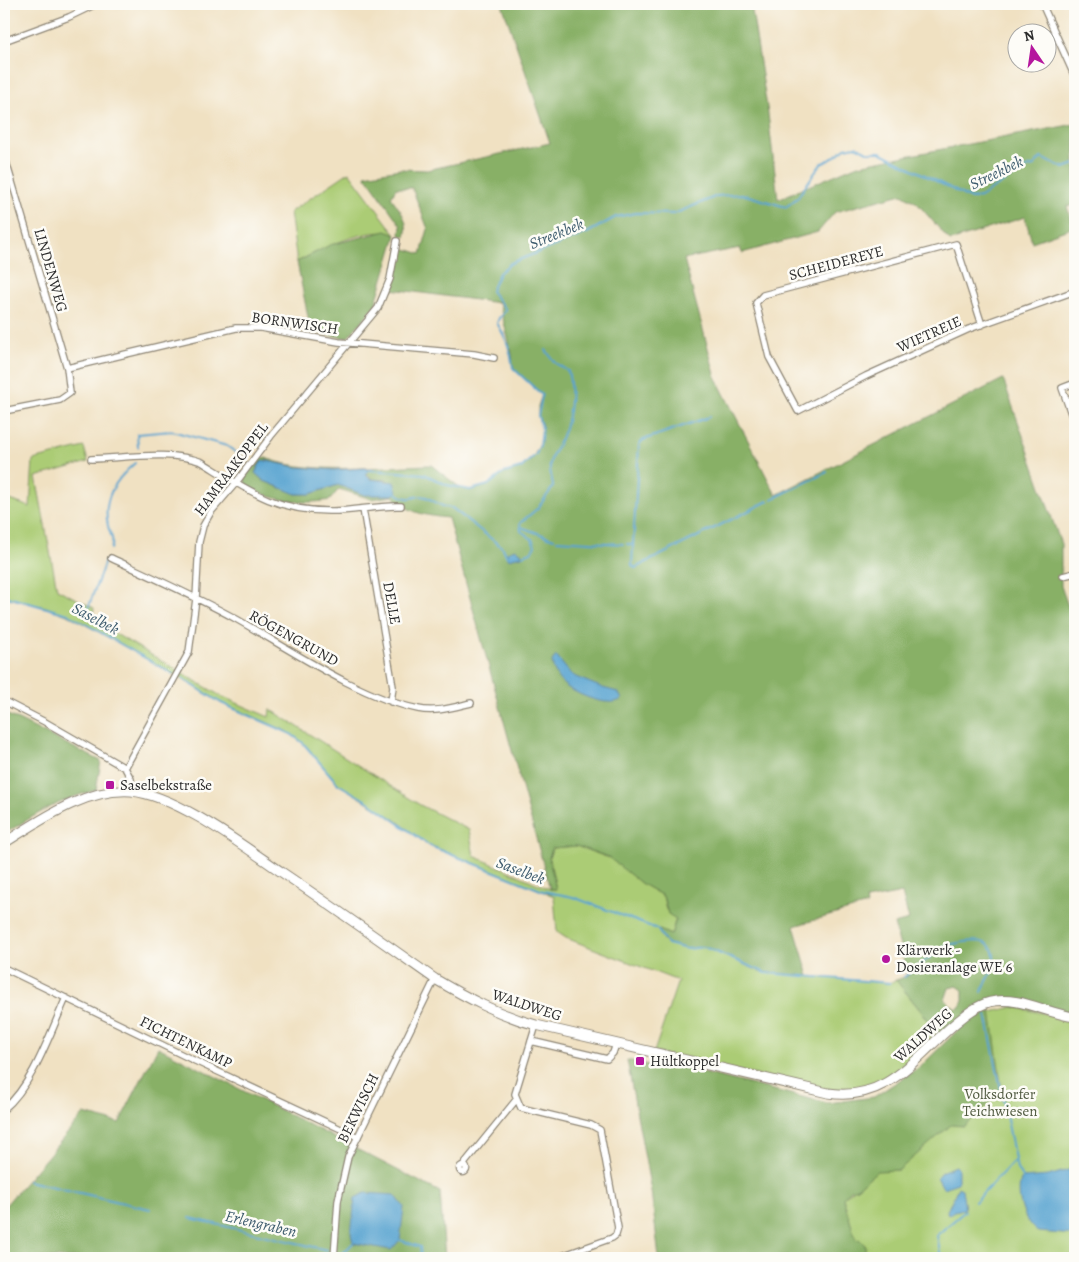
<svg xmlns="http://www.w3.org/2000/svg" width="1079" height="1262" viewBox="0 0 1079 1262" font-family="Alegreya,serif">
<style>
.green{fill:#abcc75;stroke:#6b7c50}
.forest{fill:#88b066;stroke:#5a6e48;fill-rule:evenodd}
.water{fill:#57a3d0;stroke:#41677e}
.lines{fill:none;stroke-linecap:round;stroke-linejoin:round}
.stream{stroke:#57a3d0;stroke-width:2}
.minor-casing{stroke:#8e8676;stroke-width:8}
.secondary-casing{stroke:#8e8676;stroke-width:11}
.minor{stroke:#fff;stroke-width:5.5}
.secondary{stroke:#fff;stroke-width:9}
.poi-dot{fill:#b5179e;stroke:#fdfcf7;stroke-width:2}
.labels{text-anchor:middle;stroke-width:5;stroke-linejoin:round;paint-order:stroke}
.street-label{font-size:15px;fill:#2b2b2b;stroke:#fdfcf7}
.poi-label{font-size:15px;fill:#2b2b2b;stroke:#fdfcf7;text-anchor:start}
.park-label{font-size:15px;fill:#515b41;stroke:#fdfcf7}
.water-label{font-size:16px;font-style:italic;fill:#3d5b6d;stroke:#fdfcf7}
</style>
<rect width="100%" height="100%" fill="#fdfcf7"/>
<filter id="ink" filterUnits="userSpaceOnUse"><feTurbulence type="fractalNoise" baseFrequency=".02" numOctaves="2"/><feDisplacementMap in="SourceGraphic" scale="10" xChannelSelector="R" yChannelSelector="G"/><feConvolveMatrix kernelMatrix="1 2 1 2 8 2 1 2 1" color-interpolation-filters="sRGB"/></filter>
<filter id="wash" filterUnits="userSpaceOnUse"><feTurbulence type="fractalNoise" baseFrequency=".0096" numOctaves="4" result="noise"/><feDisplacementMap in="SourceGraphic" scale="20" xChannelSelector="R" yChannelSelector="G"/><feGaussianBlur stdDeviation="1.12" result="paint"/><feColorMatrix in="noise" values="0 0 0 0 0 0 0 0 0 0 0 0 0 0 0 0 0 1.4 0 .05"/><feComposite in="paint" operator="in"/></filter>
<g filter="url(#wash)">
<rect width="100%" height="100%" fill="#f0e1c2"/>
<path class="green" d="M349,172L396,235C370,224 321,249 297,262L290,212Z
M84,447L88,462L36,477L57,589L94,608L92,620L221,696L269,717L270,709L420,805L469,830L474,856L550,889H556L549,858L552,848L576,846L612,859L642,884L663,896L666,910L676,918L671,935L659,930L663,940L681,948L704,947L766,973L889,983L896,980L941,1036L901,1073L848,1096L654,1052L678,981L566,938L557,932L554,896L427,844L396,820L338,784L303,743L287,731L221,703L183,679L72,617L46,607L4,597V498L30,507L33,460Z
M1013,1007L1075,1020V1256L1033,1255L1027,1258H847L843,1198C846,1195 875,1171 878,1170C885,1169 893,1170 899,1170L963,1031L992,1012Z"/>
<path class="forest" d="M502,4H751L768,114L778,199L858,165L1075,124V204L1067,207L1074,227L1032,242L1025,217L950,241L917,203L902,194L835,212L818,232L742,253L740,248L684,259L716,378L776,495L1003,379L1061,544V586L1075,626V1017L991,1002L941,1036L896,980L908,976L894,924L909,920L902,893L866,900L867,905L794,926L809,976L761,972L704,947L687,949L665,943L657,929L671,935L676,919L668,914L663,896L642,884L608,857L576,846L552,848L549,858L556,889H550L448,518C428,516 406,513 394,496L371,499L339,489L330,500C303,505 270,501 246,485C241,474 254,464 261,456C304,476 382,466 431,465L458,486V488L472,490L486,486L504,473L521,468L532,459L541,442L542,426L538,416V406L542,395L513,368L512,354L499,303L391,289L400,247L421,254L428,229L412,188H396L391,197C400,211 410,220 405,237L400,235L401,226L397,220L365,175L400,169L427,170L550,143ZM267,460C291,473 337,470 365,468V474L369,475L371,479L387,480L393,495H365L338,485L310,494H296L264,481L255,473L260,461ZM957,986L963,990V1001L960,1007L956,1009L945,1000L949,988Z
M386,231L396,235L375,306L347,338L311,332L297,262L330,245Z
M4,713L101,761L96,790C60,799 35,815 4,834Z
M991,1010L1002,1091L964,1126L951,1125L899,1170L877,1171L857,1188L850,1190L843,1198L856,1240L859,1239L866,1246L863,1256L659,1258L651,1191L627,1060L649,1065L651,1060L827,1103L874,1097L921,1066L966,1022Z
M158,1047L440,1192L445,1258H4V1207L84,1114L119,1123Z"/>
<path class="water" d="M262,460L296,467L334,470L365,468L369,470L365,474L371,479L394,482L397,491L393,495H365L338,485L310,494H296L264,481L255,473Z
M515,549L521,552L522,556L508,559L507,552Z
M556,656L570,673L576,677L603,688L618,692L622,699C609,709 572,693 562,683C556,677 553,669 552,661Z
M955,1166L958,1168V1183L943,1188L937,1177L941,1172Z
M1075,1168V1235L1038,1232C1024,1224 1014,1193 1022,1178L1048,1176Z
M958,1187L962,1189L965,1209L954,1211L948,1215L947,1211Z
M365,1193L395,1195L404,1207L400,1240L391,1250L353,1243L351,1234L355,1198Z"/>
<g class="lines">
<path class="stream" d="M138,447L137,434L172,431L227,446L246,460
M369,470L424,474L447,485L470,490L488,485L504,473L521,468L536,454L540,445L542,429L538,416L542,395L513,368C510,348 507,340 497,323L499,318L506,310L491,291L499,273L511,263L587,233L616,217L636,213L674,214L717,196L742,194L786,207L797,198L821,164L833,158L845,148L856,146L867,152H880L971,199L980,197L1026,168L1034,166L1041,158L1064,168L1075,164
M395,492C412,505 413,493 426,497C435,501 441,508 452,508L503,548L507,557
M772,499L827,472
M521,527L554,539
M557,540L623,544
M627,544L633,545L639,445L643,440L709,417
M633,545L632,565L635,568L768,501
M111,549C115,539 110,535 108,526C102,499 115,480 135,463
M523,555L531,552L535,546L532,539L521,531L520,523L538,508L553,487C553,480 549,472 550,464C551,454 559,445 562,436C570,417 573,390 568,371L555,363L546,350
M4,596L68,614L173,674
M85,617L105,561
M183,679L221,703L291,734L303,743L338,784L372,804L430,846L543,891L573,897L657,929L667,944L687,949L704,947L766,973L890,983
M944,946C965,941 1003,931 992,970C990,978 984,984 982,992
M904,977L938,951
M986,1014L1017,1169L1022,1178
M28,1181L150,1209
M975,1202L1015,1160
M190,1218L327,1250
M400,1240L420,1247L421,1258
M344,1252L353,1243
M941,1258L937,1235L965,1211"/>
</g>
</g>
<g filter="url(#ink)">
<g class="lines">
<g class="minor-casing">
<path id="minor" d="M1042,4L1075,77
M4,41L69,17L96,4
M4,155L67,368L70,393L60,400L4,411
M982,325L956,244L763,295L756,303L769,357L798,411L866,376L969,329L1075,291
M67,368L236,328H261L339,342L474,354L494,358
M1075,383L1062,388L1075,425
M1067,401L1075,398
M91,459C124,458 172,450 202,462C246,489 277,512 332,511C355,511 378,505 401,506
M363,509L393,687L391,702
M111,558C154,578 197,597 238,620C291,650 359,697 418,709C436,713 454,707 471,703
M1063,576L1075,573
M4,701L45,722L125,768L131,779L132,791
M125,768L189,652L196,599L199,542L203,526L211,512L235,484L271,436L378,308L390,279L397,241
M4,968L193,1060L358,1137
M536,1025L515,1094L521,1108L591,1125L600,1130L618,1228L616,1235L612,1238L556,1258
M531,1041L607,1059L613,1053L616,1044
M4,1109C33,1085 50,1033 66,998
M464,1164L516,1100
M459.5 1169a3.5 3.5 0 1 1 7 0a3.5 3.5 0 1 1-7 0Z
M334,1258L338,1201L348,1157L435,979"/>
</g>
<g class="secondary-casing">
<path id="secondary" d="M4,843C41,820 85,788 131,791C176,795 242,845 280,871C332,906 384,943 435,979C467,998 499,1015 536,1025L828,1093C886,1102 913,1060 952,1026C964,1016 975,1006 990,1002C1019,995 1047,1014 1075,1017"/>
</g>
<use href="#minor" class="minor"/>
<use href="#secondary" class="secondary"/>
</g>
</g>
<g class="poi-dot">
<rect x="105" y="780" width="10" height="10" rx="2.5"/>
<circle cx="886" cy="959" r="5"/>
<rect x="635" y="1056" width="10" height="10" rx="2.5"/>
</g>
<g class="labels">
<g class="street-label">
<text transform="translate(836 263) rotate(-15)" y="5">SCHEIDEREYE</text>
<text transform="translate(51 270) rotate(74)" y="5">LINDENWEG</text>
<text transform="translate(295 323) rotate(8)" y="5">BORNWISCH</text>
<text transform="translate(929 334) rotate(-24)" y="5">WIETREIE</text>
<text transform="translate(231 469) rotate(-53)" y="5">HAMRAAKOPPEL</text>
<text transform="translate(392 603) rotate(80)" y="5">DELLE</text>
<text transform="translate(294 638) rotate(29)" y="5">RÖGENGRUND</text>
<text transform="translate(527 1005) rotate(18)" y="5">WALDWEG</text>
<text transform="translate(923 1035) rotate(-42)" y="5">WALDWEG</text>
<text transform="translate(186 1042) rotate(26)" y="5">FICHTENKAMP</text>
<text transform="translate(358 1108) rotate(-64)" y="5">BEKWISCH</text>
</g>
<g class="poi-label">
<text x="120" y="790">Saselbekstraße</text>
<text x="896" y="955">Klärwerk -<tspan x="896" dy="17">Dosieranlage WE 6</tspan></text>
<text x="650" y="1066">Hültkoppel</text>
</g>
<g class="park-label">
<text x="1000" y="1099">Volksdorfer<tspan x="1000" dy="17">Teichwiesen</tspan></text>
</g>
<g class="water-label">
<text transform="translate(996 172) rotate(-26)" y="6">Streekbek</text>
<text transform="translate(556 233) rotate(-22)" y="6">Streekbek</text>
<text transform="translate(96 618) rotate(28)" y="6">Saselbek</text>
<text transform="translate(521 870) rotate(21)" y="6">Saselbek</text>
<text transform="translate(261 1223) rotate(13)" y="6">Erlengraben</text>
</g>
</g>
<rect width="1079" height="1262" fill="none" stroke="#fdfcf7" stroke-width="20"/>
<g transform="translate(1032 48) rotate(347)"><circle r="24" fill="#fdfcf7" stroke="#a9a8a5"/>
<path d="M0-4L9 19L0 12L-9 19Z" fill="#b5179e"/>
<text y="-8" font-size="14" font-weight="bold" text-anchor="middle" fill="#2b2b2b">N</text>
</g>
</svg>
